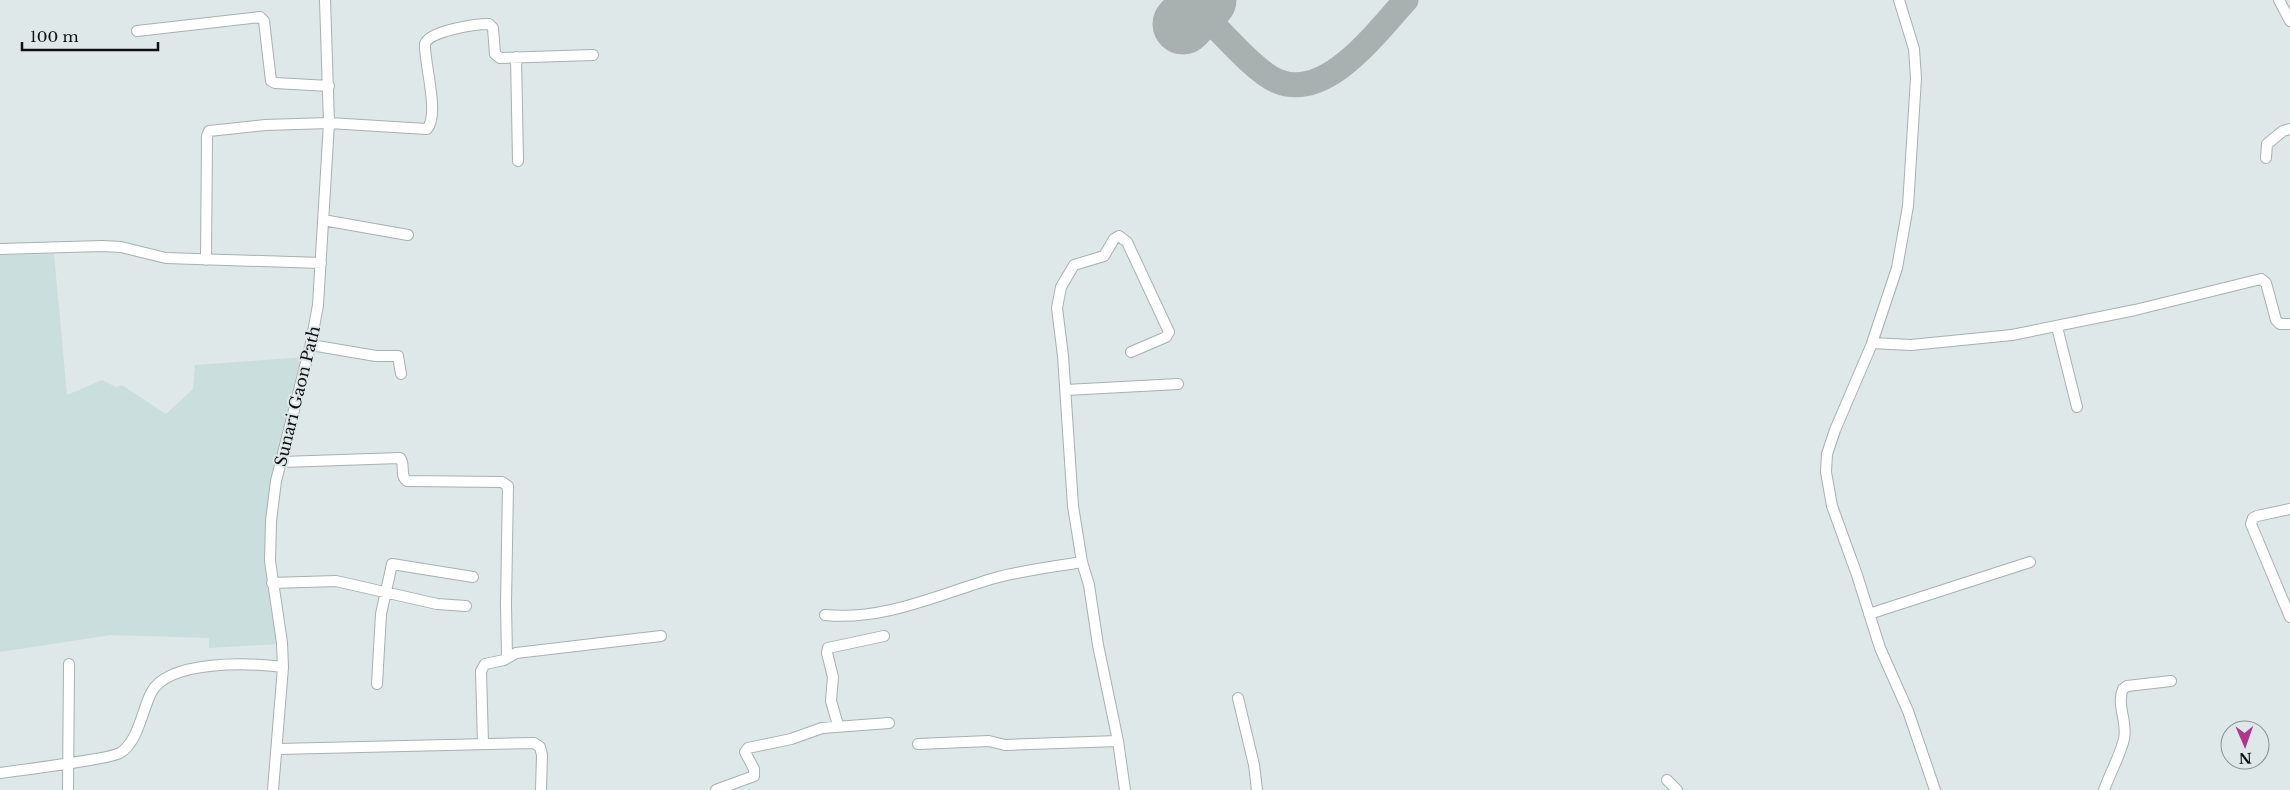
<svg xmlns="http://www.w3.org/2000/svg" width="2290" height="790" viewBox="0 0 2290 790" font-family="'Libre Baskerville',serif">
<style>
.built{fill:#cadedd}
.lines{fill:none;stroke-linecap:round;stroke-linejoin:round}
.taxiway{stroke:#a8b0b0;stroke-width:25}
.runway{stroke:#a8b0b0;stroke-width:61}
.minor-casing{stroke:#a7b1b0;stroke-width:12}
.minor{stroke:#fff;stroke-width:10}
.labels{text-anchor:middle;stroke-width:4;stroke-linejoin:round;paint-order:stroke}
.street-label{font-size:16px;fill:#0e1111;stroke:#dee8e8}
</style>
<rect width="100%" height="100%" fill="#dee8e8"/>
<path class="built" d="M54,254L67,395L102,380L116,387L122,385L166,414L193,389L195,365L306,357L275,470L267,557L280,644L209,648V638L111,635L0,652V255Z"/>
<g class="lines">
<path class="taxiway" d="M1198,9C1218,28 1254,71 1277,81C1327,102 1377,31 1406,0"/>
<path class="runway" d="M1183,24L1206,0"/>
<g class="minor-casing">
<path id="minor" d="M1899,0L1914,49L1916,78L1908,206L1897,268L1871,346L1835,430L1827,454L1826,472L1832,506L1857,575L1880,648L1908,711L1935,790
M2279,0L2290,21
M137,31L260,17L264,21L271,81L275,83L329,86
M516,57L518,161
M2266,158L2267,144L2283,131L2290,129
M323,220L408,235
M0,249L102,246L121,247L166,258L321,263
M206,260L207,136L209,131L265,125L329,123L427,129C440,114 424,63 425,44C429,31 475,24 489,24L493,28L495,54L500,58L593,55
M2057,327L2077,407
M1872,343L1911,345L2012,335L2135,310L2261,279L2266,283L2276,320L2280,324H2290
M311,345L376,356H398L401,374
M1066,390L1178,384
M282,462L400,458C406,465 399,475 407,481L502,482L508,486L506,604L507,657
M2290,509L2257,516L2253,518L2251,524L2290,617
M272,583L336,581L437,604L466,606
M1869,614L2030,562
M825,615C885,621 939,594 995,578C1023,570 1053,567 1082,562
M377,684L381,614L392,564L473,577
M1238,698L1254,765L1257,790
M838,725L831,701L833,677L827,653L828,648L884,636
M483,743L481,671L485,664L504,660L516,653L661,636
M918,744L989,741L1005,745L1118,741
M278,749L534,743L540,747L542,755L541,790
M0,773C30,769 60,765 90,760C100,758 111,757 120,753C138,742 142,711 151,693C168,659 251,663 283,667
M1667,780L1677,790
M68,790L69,664
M273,790L283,667L282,643L270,561L271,521L276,481L311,343L318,305L329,123L325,0
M716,790L754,776V769L745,752L748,748L791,739L822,728L889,723
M1125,790L1118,741L1098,645L1089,585L1082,562L1073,506L1063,356L1057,308L1061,287L1074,265L1104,256L1114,239L1119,236L1127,242L1169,332L1166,337L1131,352
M2104,790C2110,773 2120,756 2124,739C2128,723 2116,704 2123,689L2127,686L2171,681"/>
</g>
<use href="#minor" class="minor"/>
</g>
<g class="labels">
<g class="street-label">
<text transform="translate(297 396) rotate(-76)" y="6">Sunari Gaon Path</text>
</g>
</g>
<g transform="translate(2245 745) rotate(178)"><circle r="24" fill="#dee8e8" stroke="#8b9292"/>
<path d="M0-4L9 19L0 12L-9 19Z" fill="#af368a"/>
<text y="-8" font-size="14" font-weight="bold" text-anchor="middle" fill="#0e1111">N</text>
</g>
<path d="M22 42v8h136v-8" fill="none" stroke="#0e1111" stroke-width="2.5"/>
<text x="30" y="42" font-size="15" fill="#0e1111" stroke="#dee8e8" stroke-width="4" paint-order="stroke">100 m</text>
</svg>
